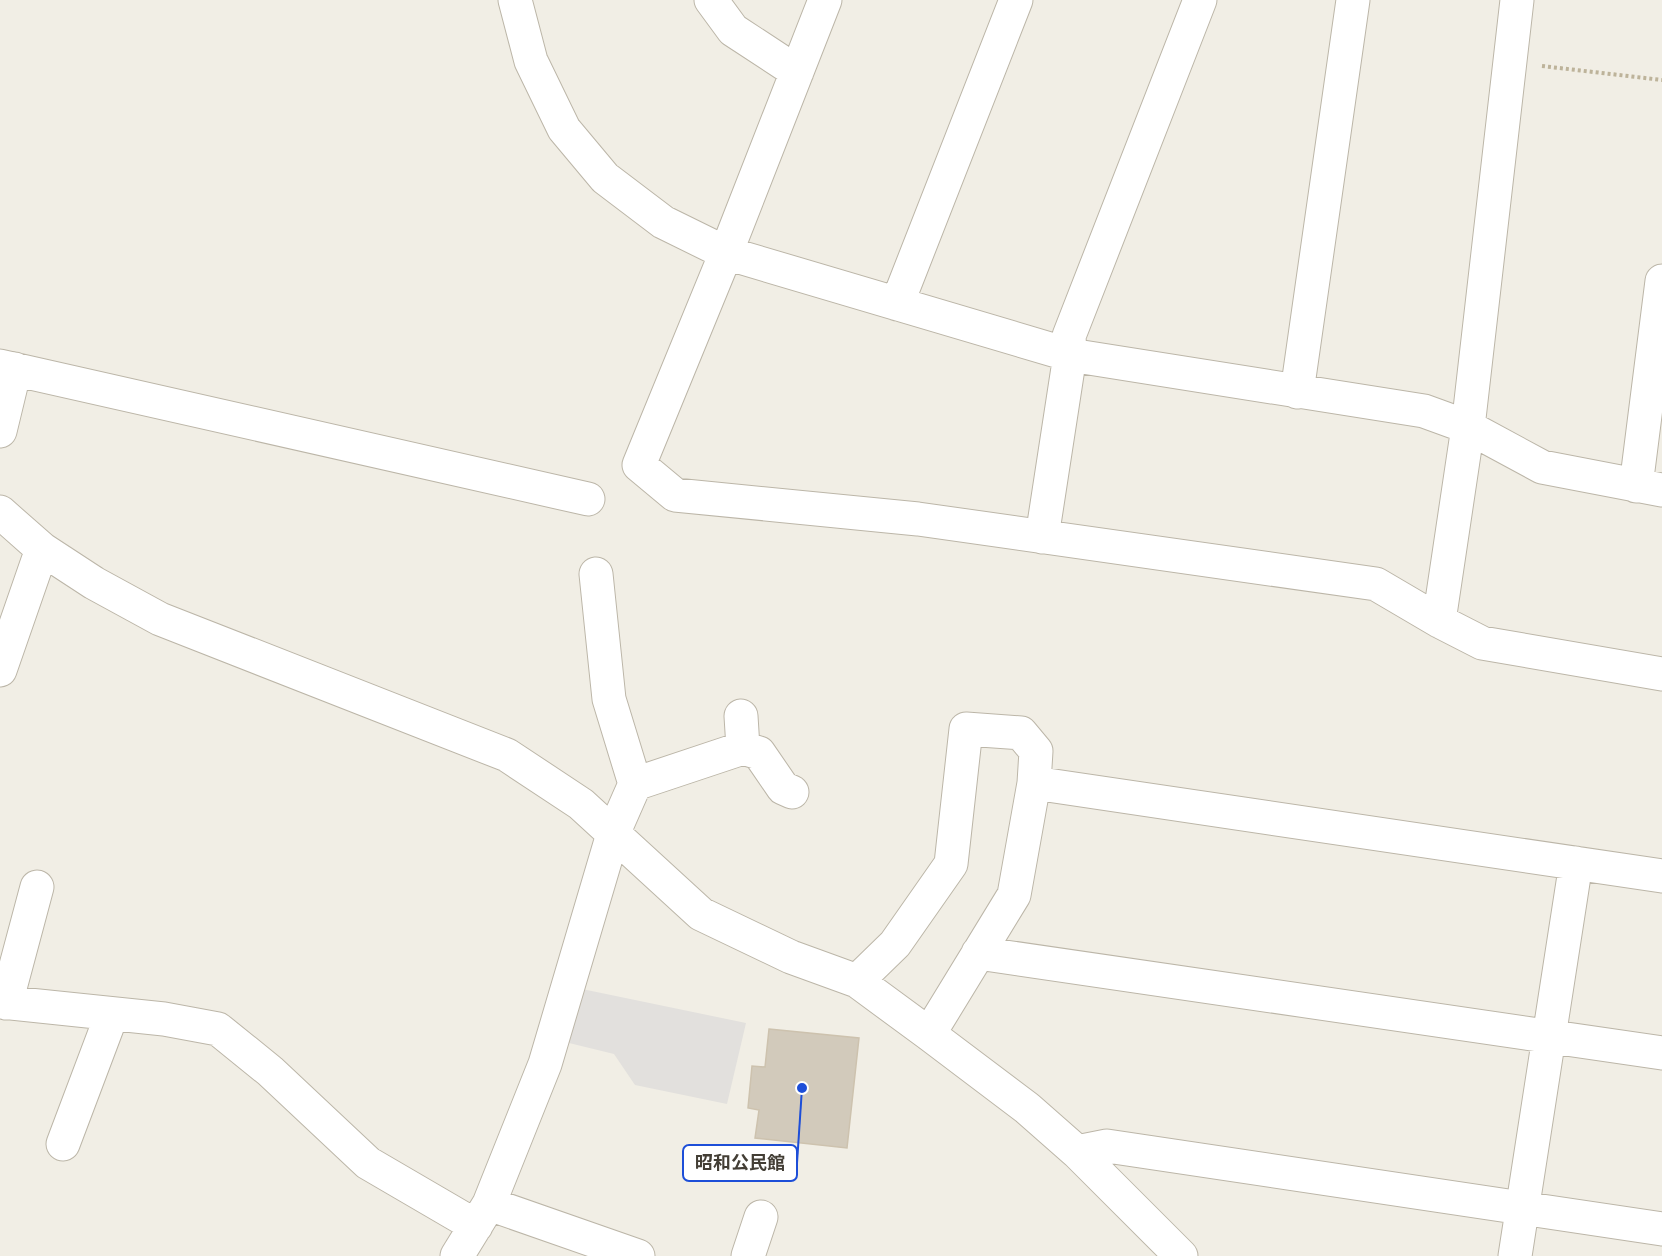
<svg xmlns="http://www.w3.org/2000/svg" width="1662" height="1256" viewBox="0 0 1662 1256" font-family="'Noto Sans','Noto Sans JP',sans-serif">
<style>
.parking{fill:#e2e0dd}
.building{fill:#d2cabb;stroke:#cdc2ae;stroke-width:1.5}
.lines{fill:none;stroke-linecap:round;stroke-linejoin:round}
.street-casing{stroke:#bcb6a8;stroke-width:35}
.path{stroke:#bdb39a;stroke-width:4;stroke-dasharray:3 3;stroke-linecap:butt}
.street{stroke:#fff;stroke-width:33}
.leader{fill:none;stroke:#1d4ed8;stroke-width:2}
.callout-dot{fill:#1d4ed8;stroke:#fff;stroke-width:2}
.callout{fill:#fff;stroke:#1d4ed8;stroke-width:2}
.callout-label{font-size:18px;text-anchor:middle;font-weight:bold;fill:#433e35}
</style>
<rect width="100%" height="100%" fill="#f1eee5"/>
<path class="parking" d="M582,989L746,1023L727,1104L635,1085L614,1054L569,1043Z"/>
<path class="building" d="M769,1029L859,1038L847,1148L755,1138L759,1110L748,1108L752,1066L765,1067Z"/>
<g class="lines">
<g class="street-casing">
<path id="street" d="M515,0L531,61L564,129L605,178L663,222L726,253L1070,355L1424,411L1468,427L1542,467L1662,490
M711,0L733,30L797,72
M825,0L726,253L639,465L675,495L918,519L1376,584L1439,621L1482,643L1662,674
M897,304L1016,0
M0,366L588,499
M1297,392L1353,0
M0,431L15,369
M1636,486L1662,281
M0,512L42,549L94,583L160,619L507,755L581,804L701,914L791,957L857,981L929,1034L1027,1108L1077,1152L1181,1256
M1042,537L1070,355L1069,336L1200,0
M1439,621L1468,427L1517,0
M0,670L42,549
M743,748L759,753L783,788L792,792
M1034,783L1662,876
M635,784L743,748L741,716
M978,953L1662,1053
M857,981L895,944L951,864L966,729L1021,733L1036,751L1034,783L1014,895L929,1034
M0,1002L164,1019L218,1029L270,1071L368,1163L476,1226
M6,1003L37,887
M63,1144L112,1014
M1077,1152L1107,1146L1662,1229
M489,1204L638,1256
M457,1256L489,1204L545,1064L613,834L635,784L609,699L596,574
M748,1256L761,1217
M1515,1256L1576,863"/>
</g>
<path class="path" d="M1542,66L1662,80"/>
<use href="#street" class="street"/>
</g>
<path class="leader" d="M802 1088L797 1163"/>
<circle class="callout-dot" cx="802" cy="1088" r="6"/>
<rect class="callout" x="683" y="1145" width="114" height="36" rx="6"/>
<g class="callout-label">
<text x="740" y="1169">昭和公民館</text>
</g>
</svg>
